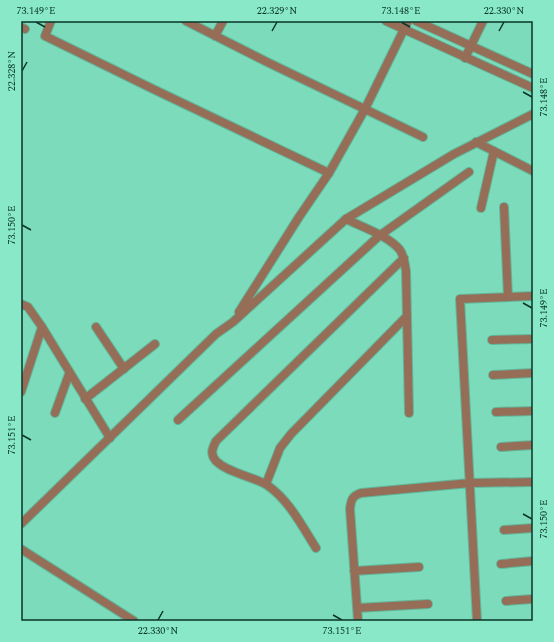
<svg xmlns="http://www.w3.org/2000/svg" width="554" height="642" viewBox="0 0 554 642" font-family="Spectral,serif">
<style>
.lines{fill:none;stroke-linecap:round;stroke-linejoin:round}
.minor-casing{stroke:#62b69a;stroke-width:10}
.tertiary-casing{stroke:#62b69a;stroke-width:10}
.minor{stroke:#966e58;stroke-width:8}
.tertiary{stroke:#966e58;stroke-width:8}
.ticks{fill:none;stroke:#0a3528;stroke-width:1.5}
.neatline{fill:none;stroke:#0a3528;stroke-width:1.5}
.ticks-label{font-size:10px;text-anchor:middle;fill:#0a3528}
</style>
<rect width="100%" height="100%" fill="#7bdbba"/>
<g class="lines">
<g class="minor-casing">
<path id="minor" d="M51,21L45,36L153,89L329,173
M186,21L269,63L423,137
M21,27L25,29
M215,36L223,21
M465,58L483,21
M476,142L533,171
M504,207L508,297
M481,208L494,151
M346,219C362,227 389,236 400,250C404,256 405,264 406,271L409,413
M21,304L28,307L42,327L110,438
M96,327L124,369
M492,340L533,339
M493,375L533,373
M21,392L42,327
M85,399L155,344
M496,412L533,411
M55,413L69,374
M178,420L379,236L469,172
M501,447L533,445
M266,484L280,448L291,434L407,316
M504,530L533,528
M316,548C302,526 289,500 267,485C252,476 228,473 216,461C210,454 212,449 216,441L404,258
M501,564L533,561
M354,571L419,567
M506,601L533,599
M357,608L428,604
M358,621L350,509C351,500 352,496 361,493L470,483L533,482
M477,621L460,299L533,296"/>
</g>
<g class="tertiary-casing">
<path id="tertiary" d="M386,21L533,88
M416,21L533,74
M239,312L299,217L329,173L365,109L408,21
M21,524L216,334L233,322L346,219L454,154L533,114
M21,549L134,621"/>
</g>
<use href="#minor" class="minor"/>
<use href="#tertiary" class="tertiary"/>
</g>
<path class="ticks" d="M36,22L45,27M401,22L410,27M272,31L277,22M499,31L504,22M22,71L27,62M523,92L532,97M22,225L31,230M523,303L532,308M22,435L31,440M523,514L532,519M333,615L342,620M158,620L163,611"/>
<rect width="554" height="642" fill="none" stroke="#88e8c7" stroke-width="44"/>
<rect x="22" y="22" width="510" height="598" class="neatline"/>
<g class="ticks-label">
<text x="36" y="14">73.149°E</text>
<text x="277" y="14">22.329°N</text>
<text x="401" y="14">73.148°E</text>
<text x="504" y="14">22.330°N</text>
<text transform="translate(11 71) rotate(-90)" y="4">22.328°N</text>
<text transform="translate(543 97) rotate(-90)" y="4">73.148°E</text>
<text transform="translate(11 225) rotate(-90)" y="4">73.150°E</text>
<text transform="translate(543 308) rotate(-90)" y="4">73.149°E</text>
<text transform="translate(11 435) rotate(-90)" y="4">73.151°E</text>
<text transform="translate(543 519) rotate(-90)" y="4">73.150°E</text>
<text x="158" y="634">22.330°N</text>
<text x="342" y="634">73.151°E</text>
</g>
</svg>
